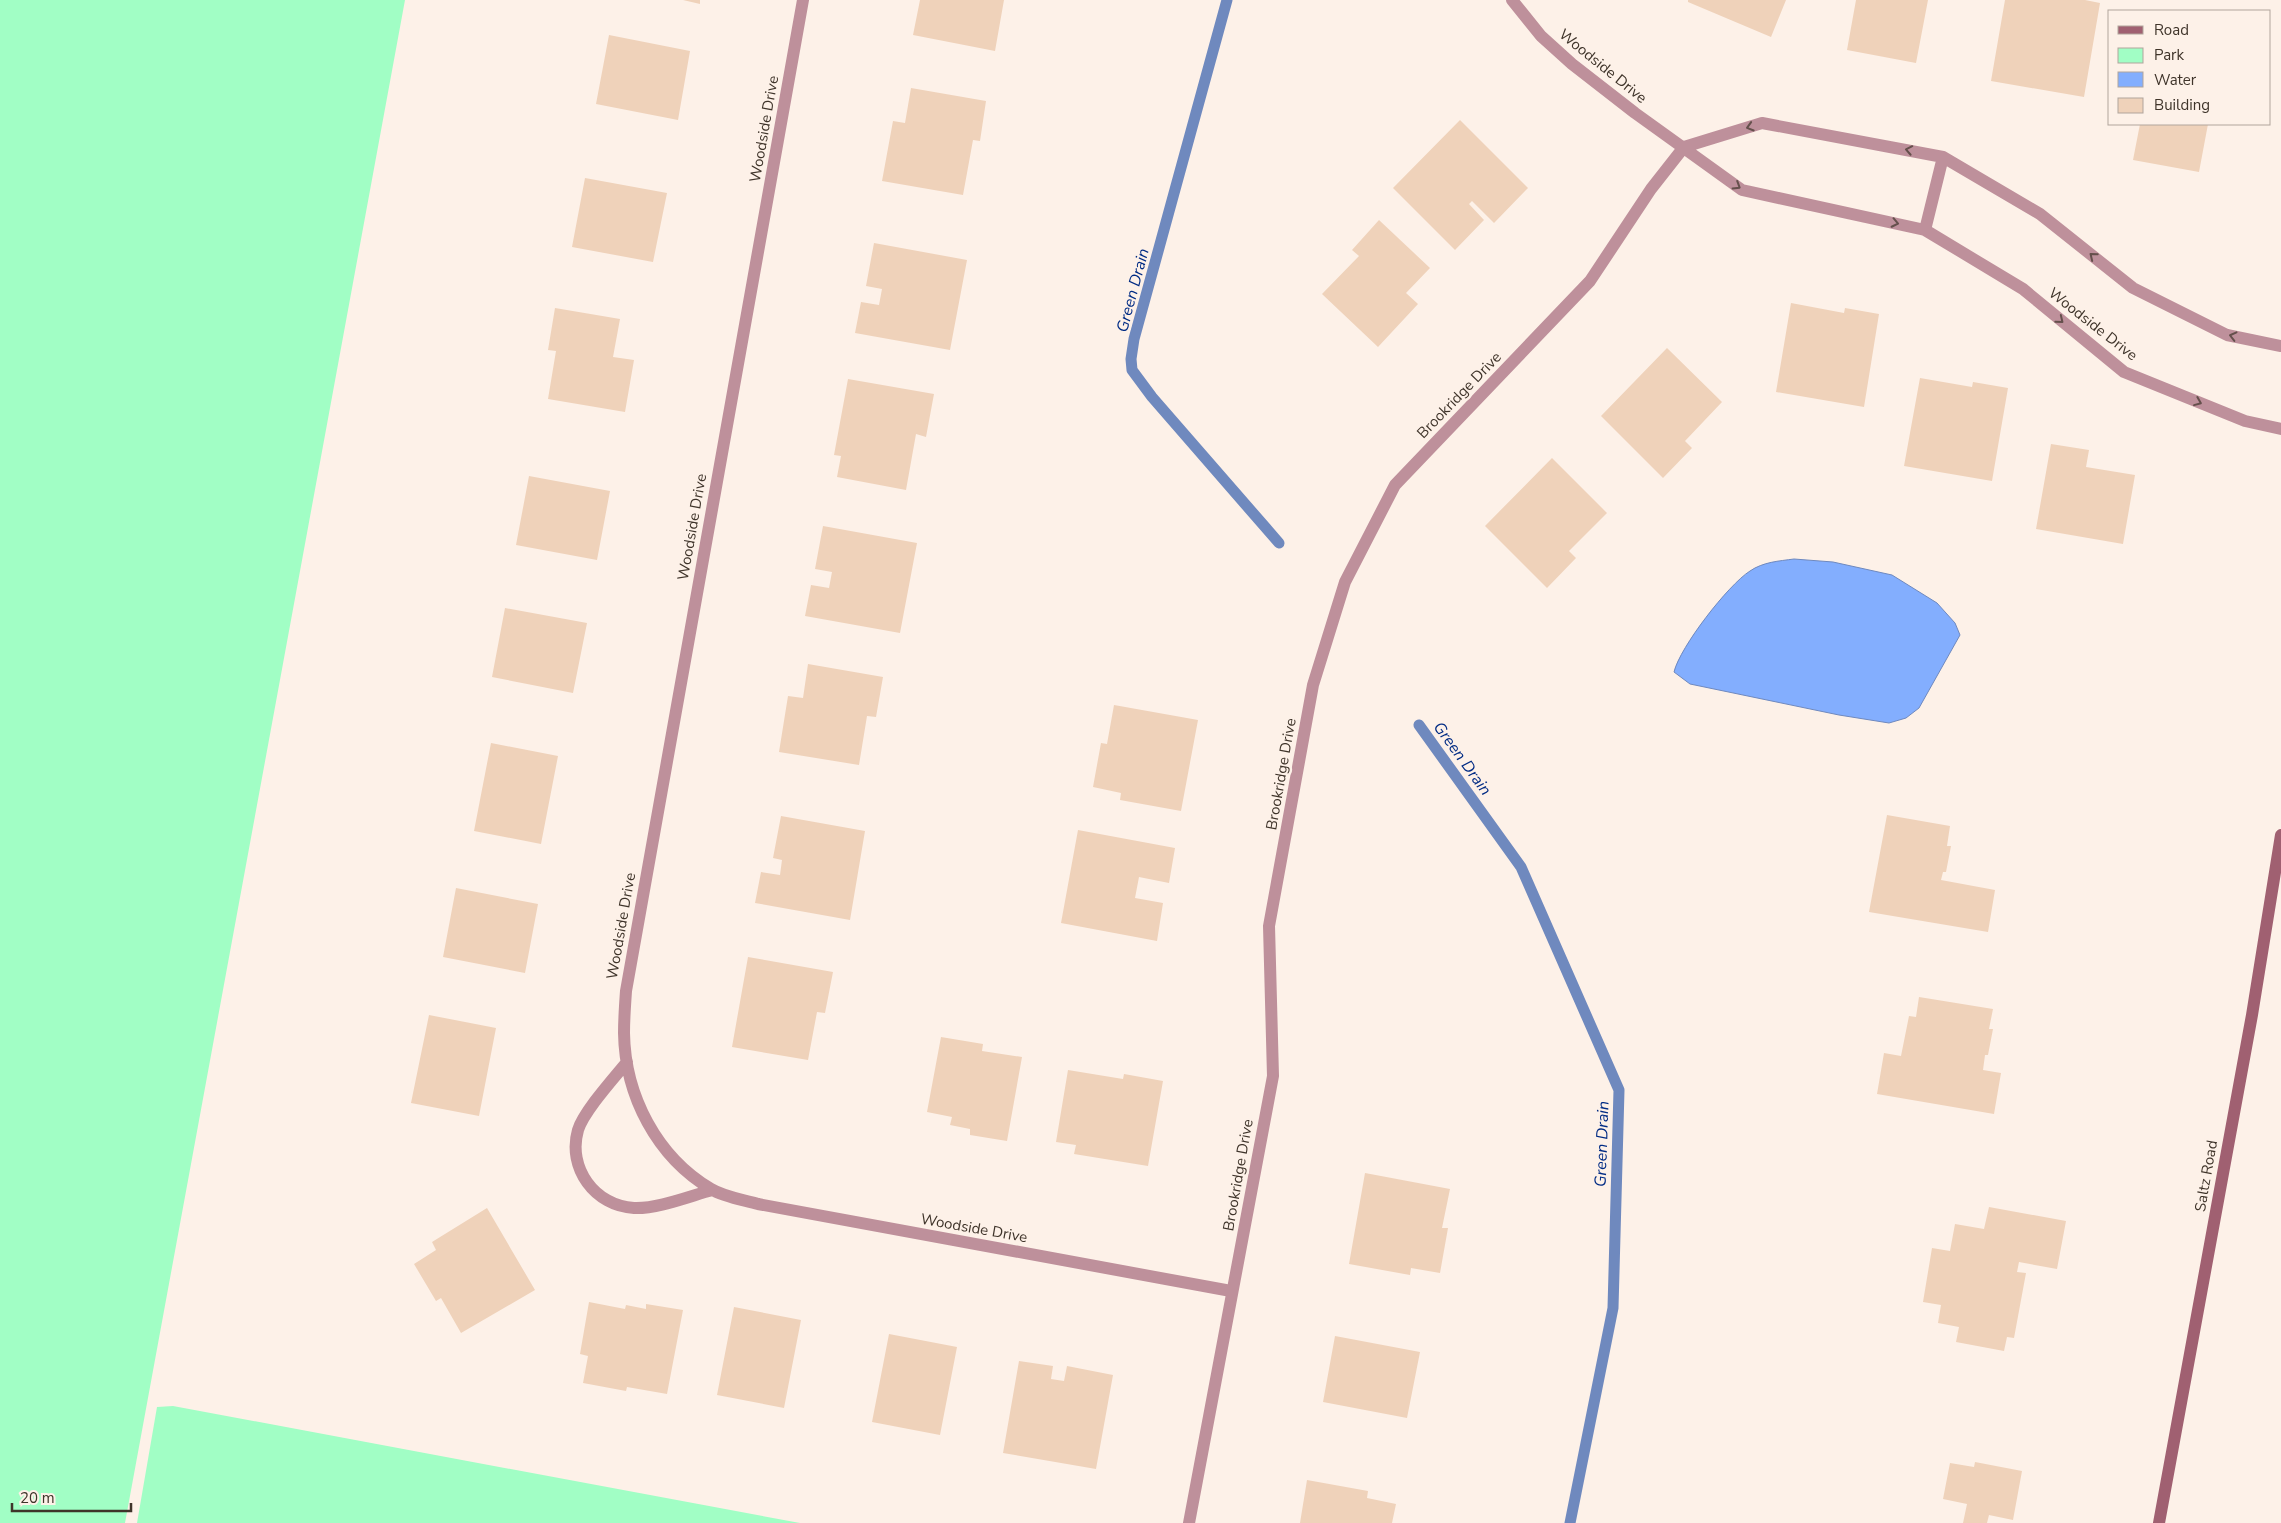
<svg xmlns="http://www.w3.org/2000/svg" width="2281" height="1523" viewBox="0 0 2281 1523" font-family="'Nunito Sans',sans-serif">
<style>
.green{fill:#a1fec5}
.water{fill:#83aefe;stroke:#6f89be}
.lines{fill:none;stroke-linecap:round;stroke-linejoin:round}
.stream{stroke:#6f89be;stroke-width:11}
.building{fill:#efd2ba}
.street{stroke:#be909b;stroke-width:12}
.secondary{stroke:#a06071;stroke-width:12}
.oneway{stroke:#65504c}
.labels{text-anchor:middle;stroke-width:5;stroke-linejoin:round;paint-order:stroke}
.street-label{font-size:15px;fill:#3f342a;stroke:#fdf1e8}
.water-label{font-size:16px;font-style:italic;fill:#002b84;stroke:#fdf1e8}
</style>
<rect width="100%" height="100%" fill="#fdf1e8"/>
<path class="green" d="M0,0H405L125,1523H0Z
M173,1406L800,1523H137L157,1407Z"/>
<path class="water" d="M1794,559L1833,562L1892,575L1937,603L1955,623L1960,635L1919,708L1906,718L1889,723L1839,715L1690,684L1674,672C1680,647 1728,585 1750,571C1763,562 1779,561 1794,559Z"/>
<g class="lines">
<path class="stream" d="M1227,0L1134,339L1131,359L1132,370L1152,397L1279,543
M1419,725L1521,867L1619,1090L1613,1308L1570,1523"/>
</g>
<path class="building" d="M683,0H700V4Z
M920,0H1004L995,51L913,35Z
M1688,0H1786L1771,37L1688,2Z
M1856,0H1928L1916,63L1847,50Z
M2005,0H2085L2100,3L2084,97L1991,81Z
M609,35L690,51L678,120L596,104Z
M911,88L986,101L980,141L973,140L963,195L882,181L893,121L905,123Z
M1460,120L1528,188L1494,223L1472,201L1469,204L1484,220L1455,250L1393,188Z
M2140,124H2208L2199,172L2133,160Z
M585,178L667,193L653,262L572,247Z
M1379,220L1430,268L1406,293L1418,304L1378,347L1322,294L1359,256L1352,250Z
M874,243L967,260L950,350L855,333L861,302L879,305L882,289L866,286Z
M1791,303L1844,313L1845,308L1879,314L1864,407L1776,392Z
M555,308L620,319L613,357L634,360L625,412L548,399L556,351L548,350Z
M1667,348L1722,402L1685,441L1692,448L1663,478L1601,416Z
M1920,378L1972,387L1973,382L2008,388L1992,481L1904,466Z
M848,379L934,394L926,437L916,434L906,490L837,477L841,456L834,455Z
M2051,444L2089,450L2086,467L2135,475L2123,544L2036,529Z
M1552,458L1607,513L1569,551L1576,558L1547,588L1485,526Z
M529,476L610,491L597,560L516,545Z
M823,526L917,543L900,633L805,616L811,585L829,588L832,572L815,569Z
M505,608L587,623L573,693L492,677Z
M808,664L883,677L876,717L867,716L859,765L779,752L788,696L803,698Z
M1114,705L1198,720L1181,811L1120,800L1121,793L1093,787L1101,743L1107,744Z
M491,743L558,756L541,844L474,831Z
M1887,815L1950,826L1947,846H1951L1946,872H1943L1941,880L1995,890L1988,932L1869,912Z
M781,816L865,831L850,920L755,903L761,872L780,875L782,860L773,858Z
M1078,830L1175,848L1169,883L1139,877L1135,898L1163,903L1157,941L1061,923Z
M456,888L538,904L525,973L443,957Z
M748,957L833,972L825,1013L817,1012L808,1060L732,1047Z
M1919,997L1993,1009L1989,1029H1993L1988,1055H1985L1983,1070L2001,1073L1994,1114L1877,1094L1884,1053L1901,1056L1909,1016L1916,1017Z
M429,1015L496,1028L479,1116L411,1103Z
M941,1037L983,1044L982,1051L1022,1057L1007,1141L970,1135V1129L950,1125L952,1117L927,1112Z
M1068,1070L1123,1079L1124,1074L1163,1081L1148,1166L1074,1154L1076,1145L1056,1142Z
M1365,1173L1450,1189L1442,1228H1448L1440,1273L1411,1268L1410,1275L1349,1264Z
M1989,1207L2066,1221L2057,1269L2019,1262L2017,1272L2026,1273L2014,1338L2007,1337L2004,1351L1956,1342L1959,1327L1938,1323L1941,1305L1923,1302L1932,1248L1950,1251L1955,1224L1984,1229Z
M487,1208L535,1290L461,1333L441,1298L436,1301L414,1264L436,1250L432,1242Z
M589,1302L625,1309L626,1305L646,1309V1304L683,1310L667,1394L627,1387L626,1391L583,1383L588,1356L580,1354Z
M734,1307L801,1320L784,1408L717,1395Z
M889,1334L957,1347L940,1435L872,1422Z
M1335,1336L1420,1352L1407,1418L1323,1402Z
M1019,1361L1053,1366L1051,1379L1064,1381L1067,1366L1113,1375L1096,1469L1003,1453Z
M1975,1462L2022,1471L2013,1520L1989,1515L1987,1523H1963L1967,1504L1943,1499L1950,1463L1974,1467Z
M1307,1480L1368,1491L1367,1498L1396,1504L1392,1523H1300Z"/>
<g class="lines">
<path class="street" d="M803,0L626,991C625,1005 624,1019 624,1033C625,1096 657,1157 711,1189C724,1197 744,1200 758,1204L1231,1291
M1512,0L1541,36L1572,64L1635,113L1742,190L1925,230L2023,289L2124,372L2245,421L2281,429
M1684,147L1762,123L1943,157L2040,214L2133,288L2227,335L2281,346
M1925,230L1943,157
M627,1062C614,1078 584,1111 578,1130C567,1168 595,1206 634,1208C657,1209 690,1196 712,1190
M1189,1523L1273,1076L1269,926L1313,685L1345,582L1395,485L1590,281L1651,189L1684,147"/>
<path class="secondary" d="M2159,1523L2252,1015L2281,835"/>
</g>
<defs><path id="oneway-chevron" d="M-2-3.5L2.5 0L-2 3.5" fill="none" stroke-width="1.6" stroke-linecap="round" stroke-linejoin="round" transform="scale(1.25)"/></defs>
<g class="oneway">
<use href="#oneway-chevron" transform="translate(1750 127) rotate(163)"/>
<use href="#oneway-chevron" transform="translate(1909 150) rotate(-169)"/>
<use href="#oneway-chevron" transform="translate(1737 186) rotate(32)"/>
<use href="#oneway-chevron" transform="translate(1895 223) rotate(12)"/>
<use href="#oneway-chevron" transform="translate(2093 256) rotate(-141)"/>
<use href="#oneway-chevron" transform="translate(2060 320) rotate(39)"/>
<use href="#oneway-chevron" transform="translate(2233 336) rotate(-166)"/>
<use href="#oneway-chevron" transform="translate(2198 402) rotate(22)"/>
</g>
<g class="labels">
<g class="street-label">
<text transform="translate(1603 66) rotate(39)" y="5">Woodside Drive</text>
<text transform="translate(764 129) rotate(-80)" y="5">Woodside Drive</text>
<text transform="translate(2093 324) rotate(38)" y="5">Woodside Drive</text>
<text transform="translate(1459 395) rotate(-46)" y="5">Brookridge Drive</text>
<text transform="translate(692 527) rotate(-80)" y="5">Woodside Drive</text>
<text transform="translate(1281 774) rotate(-80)" y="5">Brookridge Drive</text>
<text transform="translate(621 926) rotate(-80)" y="5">Woodside Drive</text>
<text transform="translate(1238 1175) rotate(-80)" y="5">Brookridge Drive</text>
<text transform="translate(2206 1176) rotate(-80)" y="5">Saltz Road</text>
<text transform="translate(974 1228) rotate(10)" y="5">Woodside Drive</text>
</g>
<g class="water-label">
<text transform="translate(1132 290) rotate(-75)" y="6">Green Drain</text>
<text transform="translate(1463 758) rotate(54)" y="6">Green Drain</text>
<text transform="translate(1601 1144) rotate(-88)" y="6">Green Drain</text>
</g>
</g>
<rect x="2108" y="10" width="162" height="115" fill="#fdf1e8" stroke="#b1a59c"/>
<rect x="2118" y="26" width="25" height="8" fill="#a06071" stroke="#b1a59c"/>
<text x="2154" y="35" font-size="15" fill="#3f342a">Road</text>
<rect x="2118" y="48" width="25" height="15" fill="#a1fec5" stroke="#b1a59c"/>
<text x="2154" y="60" font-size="15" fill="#3f342a">Park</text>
<rect x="2118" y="72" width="25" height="15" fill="#83aefe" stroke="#b1a59c"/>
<text x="2154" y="85" font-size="15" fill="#3f342a">Water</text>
<rect x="2118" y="98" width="25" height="15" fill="#efd2ba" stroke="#b1a59c"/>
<text x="2154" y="110" font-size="15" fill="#3f342a">Building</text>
<path d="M12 1503v8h119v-8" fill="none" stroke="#3f342a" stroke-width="2.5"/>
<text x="20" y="1503" font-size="15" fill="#3f342a" stroke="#fdf1e8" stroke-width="4" paint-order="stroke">20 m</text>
</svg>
